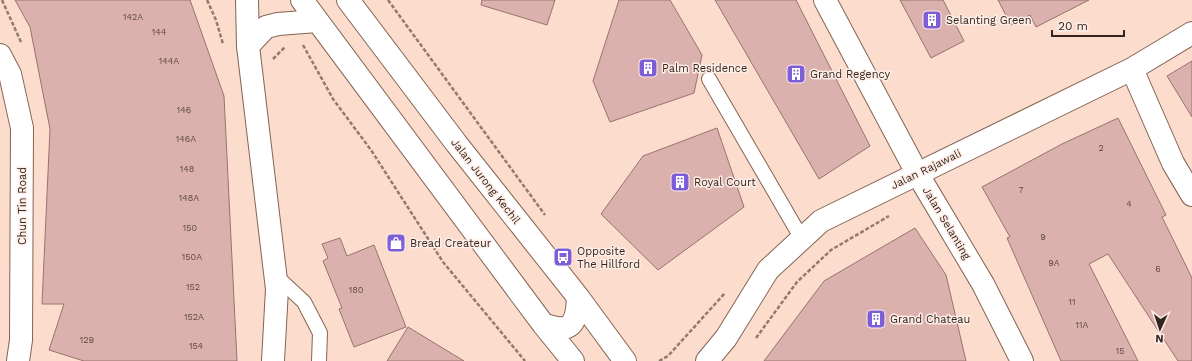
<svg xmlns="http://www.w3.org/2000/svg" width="1192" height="361" viewBox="0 0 1192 361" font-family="'Work Sans',sans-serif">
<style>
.building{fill:#dbb1ad;stroke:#99726f}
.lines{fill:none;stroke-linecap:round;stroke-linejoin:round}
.lane-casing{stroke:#856454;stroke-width:16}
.street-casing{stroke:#856454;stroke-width:24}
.secondary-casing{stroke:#856454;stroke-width:24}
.path{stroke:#917b70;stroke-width:2.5;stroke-dasharray:4 2;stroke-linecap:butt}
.lane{stroke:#fff;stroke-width:14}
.street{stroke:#fff;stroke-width:22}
.secondary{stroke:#fff;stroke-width:22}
.labels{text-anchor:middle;stroke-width:3;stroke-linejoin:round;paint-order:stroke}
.number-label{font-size:9px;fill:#5e4942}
.poi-label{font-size:11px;fill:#34261f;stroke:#fdede6;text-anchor:start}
.street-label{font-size:11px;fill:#34261f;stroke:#fdede6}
</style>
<rect width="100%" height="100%" fill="#fbdccd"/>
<path class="building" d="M15,0H190L224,96L237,361H84L49,350L64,304H42L50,129L30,27Z
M482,0H555L547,25L481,5Z
M619,0H670L702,55L694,93L610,122L593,81Z
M715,0H796L870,146L819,179Z
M900,0H943L964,41L931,58Z
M998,0H1089L1036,27L1030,15L1011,25Z
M1192,61V117L1167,76Z
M1118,118L1166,215L1162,217L1192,278V361H1178L1108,254L1089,264L1138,361H1061L1007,238L1010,237L982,187L1062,144Z
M717,128L744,207L658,270L601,214L643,156Z
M915,228L946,275L966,361H764L824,281Z
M340,238L347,256L374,245L406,327L354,347L339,309L342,308L323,261L328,258L322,244Z
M408,327L464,361H387Z"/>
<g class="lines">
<g class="lane-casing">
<path id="lane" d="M709,79L802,239
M275,275L304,302L320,333L319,361"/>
</g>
<g class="street-casing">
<path id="street" d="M247,0L248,46L277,289L273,361
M825,0L917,173L983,284L1022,361
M0,55L10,74L22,128L21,340L18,361
M1132,69L1173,163L1192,195
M707,361L726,338L768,270L821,221L1132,69L1192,33"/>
</g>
<g class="secondary-casing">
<path id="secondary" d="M302,0L543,324L573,361
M348,0L456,143L578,297L625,361
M248,46L266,27L278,24L317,21
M543,324C571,335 577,324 578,297"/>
</g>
<path class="path" d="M2,0L21,42
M207,0L216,20L223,44
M388,0L545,215
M303,45L333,99L371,150L443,262L525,361
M273,59L285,47
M756,338L797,282L831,250L889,216
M659,361L668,356L725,293"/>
<use href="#lane" class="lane"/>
<use href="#street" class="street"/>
<use href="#secondary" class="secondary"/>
</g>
<defs>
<g id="building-square" transform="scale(1)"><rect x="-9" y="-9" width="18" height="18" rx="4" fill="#7e5ed8" stroke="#fdede6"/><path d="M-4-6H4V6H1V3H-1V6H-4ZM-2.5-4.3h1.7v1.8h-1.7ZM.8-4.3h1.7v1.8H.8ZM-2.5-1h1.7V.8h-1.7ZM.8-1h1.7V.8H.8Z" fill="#fff"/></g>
<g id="shop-square" transform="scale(1)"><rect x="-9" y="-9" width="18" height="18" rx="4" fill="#7e5ed8" stroke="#fdede6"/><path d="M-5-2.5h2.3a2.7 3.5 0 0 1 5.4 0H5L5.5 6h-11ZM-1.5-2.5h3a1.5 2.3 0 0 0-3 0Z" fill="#fff"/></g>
<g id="bus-square" transform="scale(1)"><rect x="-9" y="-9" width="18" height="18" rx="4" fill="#7e5ed8" stroke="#fdede6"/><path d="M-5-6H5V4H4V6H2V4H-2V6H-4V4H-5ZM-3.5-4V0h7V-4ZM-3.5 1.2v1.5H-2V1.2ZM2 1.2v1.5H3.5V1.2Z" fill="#fff"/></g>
</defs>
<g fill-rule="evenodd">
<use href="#building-square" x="932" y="20"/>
<use href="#building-square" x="648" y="68"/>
<use href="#building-square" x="796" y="74"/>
<use href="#building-square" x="680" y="182"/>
<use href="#shop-square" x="396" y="243"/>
<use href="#bus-square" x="563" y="257"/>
<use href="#building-square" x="876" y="319"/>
</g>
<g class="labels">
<g class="number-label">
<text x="133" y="20">142A</text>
<text x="159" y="35">144</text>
<text x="169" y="64">144A</text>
<text x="184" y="113">146</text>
<text x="186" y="142">146A</text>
<text x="1101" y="151">2</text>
<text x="187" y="172">148</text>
<text x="1021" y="193">7</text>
<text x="189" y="201">148A</text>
<text x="1129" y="207">4</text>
<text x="190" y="231">150</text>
<text x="1043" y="240">9</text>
<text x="192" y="260">150A</text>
<text x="1054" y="266">9A</text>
<text x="1158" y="272">6</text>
<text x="193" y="290">152</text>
<text x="356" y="293">180</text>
<text x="1072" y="305">11</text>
<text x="194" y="320">152A</text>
<text x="1082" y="328">11A</text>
<text x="87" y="343">129</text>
<text x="196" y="349">154</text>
<text x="1120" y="354">15</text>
</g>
<g class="poi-label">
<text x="946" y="24">Selanting Green</text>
<text x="662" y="72">Palm Residence</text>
<text x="810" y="78">Grand Regency</text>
<text x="694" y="186">Royal Court</text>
<text x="410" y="247">Bread Createur</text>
<text x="577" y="255">Opposite<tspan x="577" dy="13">The Hillford</tspan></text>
<text x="890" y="323">Grand Chateau</text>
</g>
<g class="street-label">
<text transform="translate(926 169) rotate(-26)" y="4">Jalan Rajawali</text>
<text transform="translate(486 181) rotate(52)" y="4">Jalan Jurong Kechil</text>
<text transform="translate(22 206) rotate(-90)" y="4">Chun Tin Road</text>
<text transform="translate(947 223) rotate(59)" y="4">Jalan Selanting</text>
</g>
</g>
<g transform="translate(1160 329) rotate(183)" stroke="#fdede6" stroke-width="3" paint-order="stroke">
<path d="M0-3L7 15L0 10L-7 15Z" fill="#34261f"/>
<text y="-6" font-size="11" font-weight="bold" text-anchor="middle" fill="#34261f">N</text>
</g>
<path d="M1052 30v6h72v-6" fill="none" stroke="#34261f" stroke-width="2"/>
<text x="1058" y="30" font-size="12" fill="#34261f" stroke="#fdede6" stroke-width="3" paint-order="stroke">20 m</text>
</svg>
